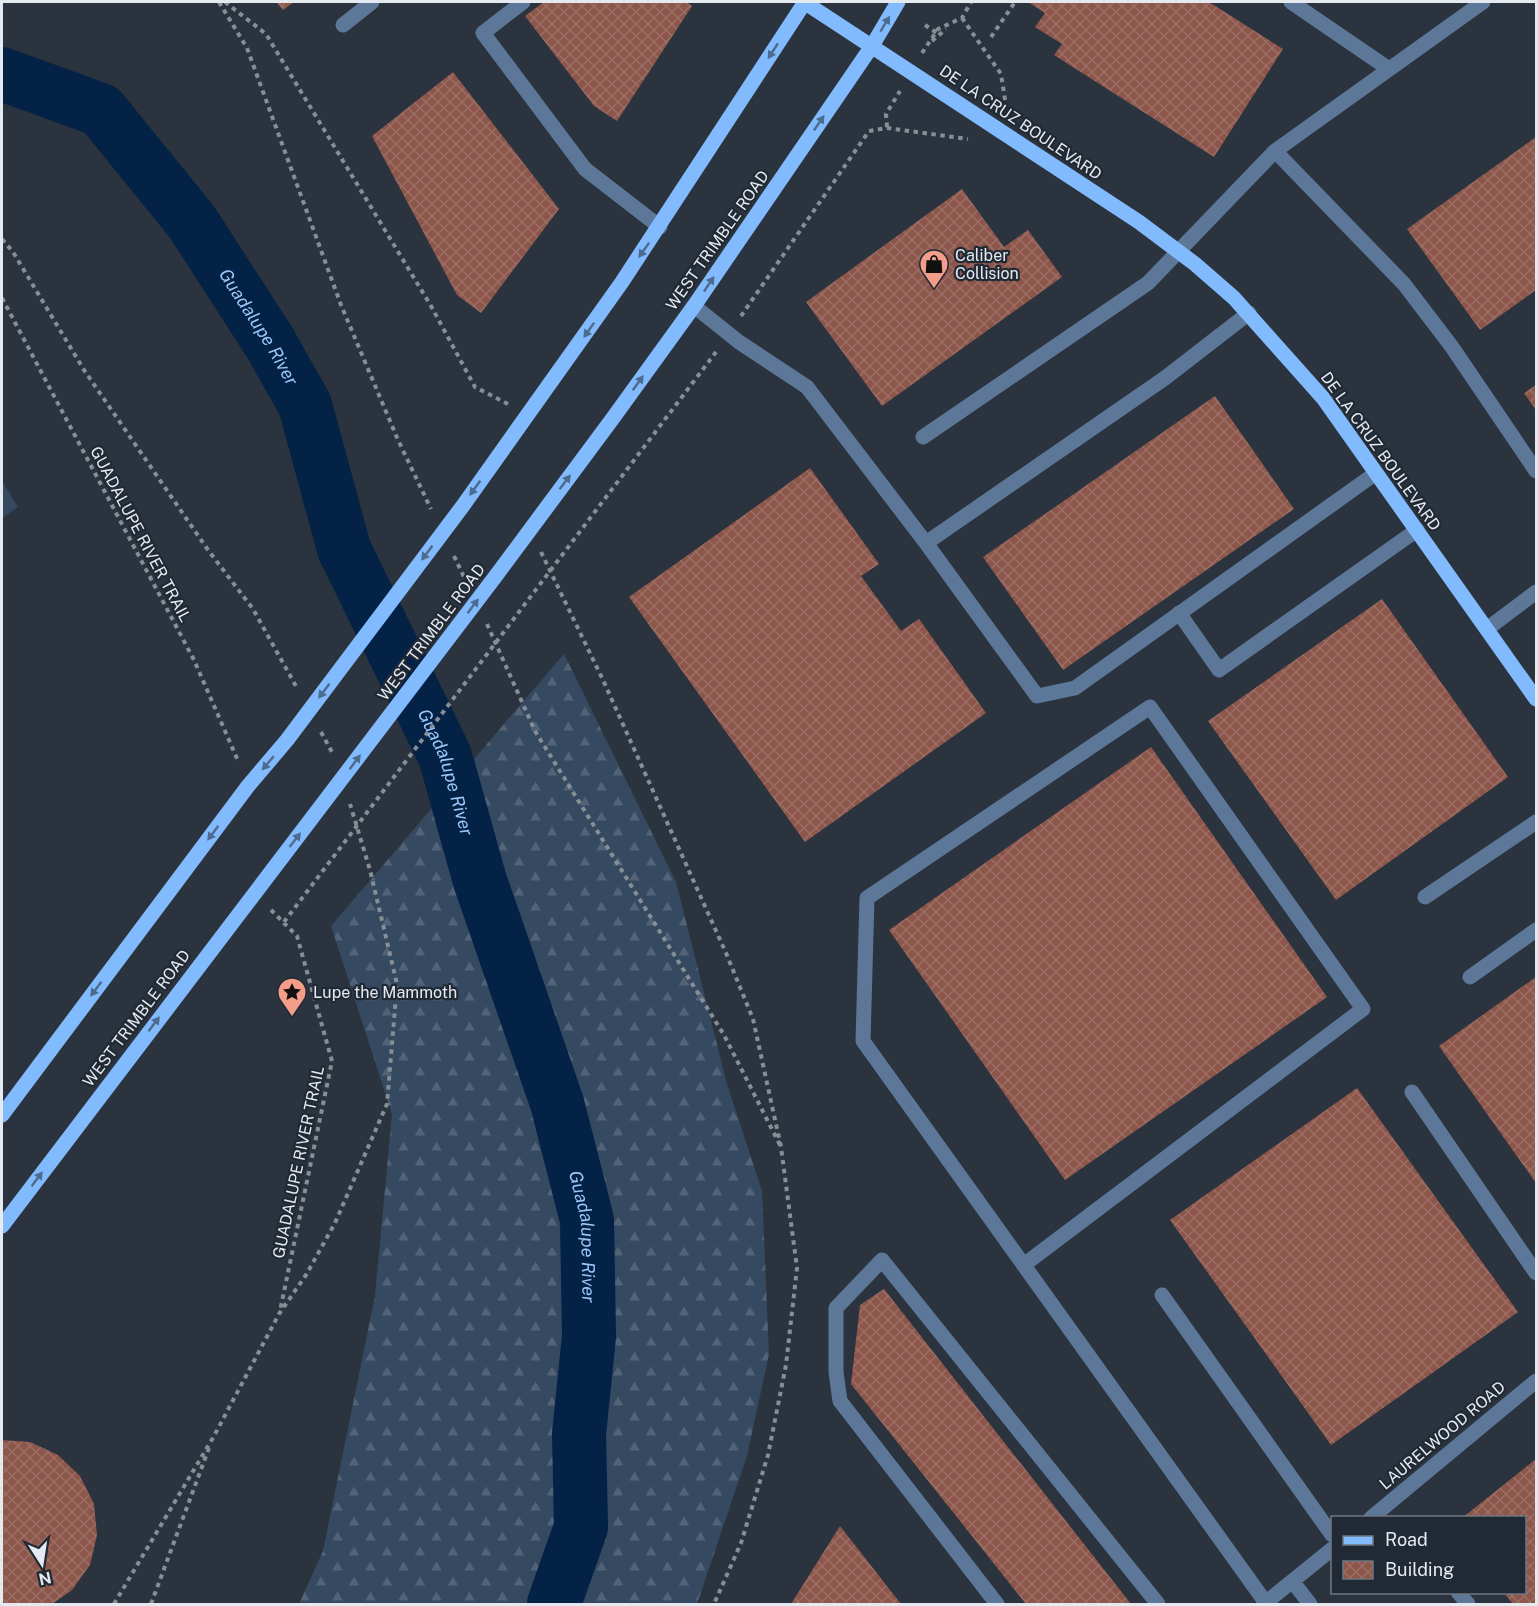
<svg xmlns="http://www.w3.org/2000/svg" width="1538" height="1606" viewBox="0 0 1538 1606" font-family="'Public Sans',sans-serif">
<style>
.green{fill:#354961}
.forest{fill:url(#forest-firs)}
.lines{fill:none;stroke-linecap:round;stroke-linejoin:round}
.river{stroke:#032245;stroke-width:54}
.building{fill:url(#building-cross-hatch)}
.path{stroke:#878e96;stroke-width:4;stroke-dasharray:4.5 4.5;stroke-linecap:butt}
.minor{stroke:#5c7798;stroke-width:15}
.major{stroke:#82bafe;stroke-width:15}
.oneway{fill:#4d6b8f}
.labels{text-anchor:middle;stroke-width:4.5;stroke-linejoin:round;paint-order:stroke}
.street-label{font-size:16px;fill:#e5eaf1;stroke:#212a34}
.poi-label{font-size:16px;fill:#e5eaf1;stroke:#212a34;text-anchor:start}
.water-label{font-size:18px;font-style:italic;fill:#9dc6f8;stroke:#212a34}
</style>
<defs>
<pattern id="forest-firs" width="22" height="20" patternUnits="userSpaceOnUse" patternTransform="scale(1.5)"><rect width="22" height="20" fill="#354961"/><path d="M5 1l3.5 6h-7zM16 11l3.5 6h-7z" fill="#526378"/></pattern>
<pattern id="building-cross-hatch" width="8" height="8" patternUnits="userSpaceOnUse" patternTransform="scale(1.5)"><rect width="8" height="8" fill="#8c564a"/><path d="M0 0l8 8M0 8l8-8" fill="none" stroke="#9c6e65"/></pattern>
</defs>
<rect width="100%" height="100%" fill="#2b343e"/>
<path class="green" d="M2,481L18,507L2,518Z"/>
<path class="forest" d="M564,654L676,882L727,1084L762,1191L769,1354L747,1456L697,1604H299L323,1551L375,1296L392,1114L331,926Z"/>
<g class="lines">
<path class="river" id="s1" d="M2,74L101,110L192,222L270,343L305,405L344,549L445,756L480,881L557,1103L587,1220L589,1336L579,1434L581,1527L554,1604"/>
</g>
<path class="building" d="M276,2H294L283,10Z
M544,2H686L692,6L617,121L594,106L525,16Z
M1028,2H1209L1283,49L1214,157L1054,55L1062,44L1035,27L1045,13Z
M453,72L559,209L481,313L457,295L372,136Z
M1536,137V290L1480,330L1407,229Z
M962,189L1004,247L1028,230L1062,277L882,406L806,302Z
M1536,385V410L1524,393Z
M1215,396L1294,509L1063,670L983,557Z
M810,468L879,564L861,576L901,631L919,619L986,713L805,842L629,597Z
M1382,599L1508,777L1336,900L1208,721Z
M1151,747L1327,997L1065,1180L889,930Z
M1536,977V1183L1439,1046Z
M1357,1088L1518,1312L1331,1445L1170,1220Z
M884,1289L1131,1604H1026L851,1384L860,1305Z
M2,1440L30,1442L58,1455L80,1476L94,1504L97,1535L90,1565L72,1590L52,1604H2Z
M1536,1459V1604H1513L1503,1592H1524V1518H1462Z
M840,1526L901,1604H791Z"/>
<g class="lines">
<path class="path" d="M219,2L247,48L341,305L398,440L431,509
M225,2L266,34L431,306L475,387L508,404
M962,18L1001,74L1006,106
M925,25L937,33
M991,37L1015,2
M932,41L946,29
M922,53L938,29L962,18L971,2
M887,127L886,114L900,91
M2,239L13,252L84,370L208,550L253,609L297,688
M2,298L194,660L239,763
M741,316L869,131L887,128L968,139
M541,552L603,680L726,953L753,1019L781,1147L797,1268L786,1365L768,1455L741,1543L714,1604
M454,556L465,579
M487,624L535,731L724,1035L781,1147
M321,732L333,754
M271,910L297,936L332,1061L280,1311
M284,922L716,352
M114,1604L214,1436L279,1314L306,1275L335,1223L387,1104L397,984L370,870L350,804
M151,1604L209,1448"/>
<path class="minor" d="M523,2L483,33L585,169L660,227
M1291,2L1389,69
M343,25L372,2
M1275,151L1404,284L1452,347L1536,471
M694,306L739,342L807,387L926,543L1037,696L1075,688L1376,473
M923,437L1148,283L1275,151L1483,2
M926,543L1165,378L1249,313
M1179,613L1219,670L1417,530
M1487,629L1536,592
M1425,897L1536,822
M1470,977L1536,930
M1412,1092L1536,1273
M1025,1264L1363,1009L1150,707L867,898L863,1041L1266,1603
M1162,1295L1332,1535
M1371,1518L1536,1381
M1293,1582L1310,1604
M1458,1592L1468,1604
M997,1604L840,1401L836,1372V1308L882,1260L1158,1604
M1264,1604L1332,1549"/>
<path class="major" d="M804,2L1139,222L1195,264L1234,298L1323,398L1536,699
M2,1115L248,786L287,740L462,507L622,282L805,2
M2,1226L495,577L613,418L694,306L872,46L898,2"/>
</g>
<defs><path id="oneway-solid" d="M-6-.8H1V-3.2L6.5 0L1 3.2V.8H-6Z" transform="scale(1.5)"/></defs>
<g class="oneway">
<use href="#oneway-solid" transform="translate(885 24) rotate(-59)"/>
<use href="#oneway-solid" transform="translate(773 51) rotate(123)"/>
<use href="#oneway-solid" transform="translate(819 123) rotate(-56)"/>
<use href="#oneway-solid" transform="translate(644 250) rotate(125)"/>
<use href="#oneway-solid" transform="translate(709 284) rotate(-56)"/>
<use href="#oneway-solid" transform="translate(589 330) rotate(125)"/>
<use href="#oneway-solid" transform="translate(638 383) rotate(-54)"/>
<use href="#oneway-solid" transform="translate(565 482) rotate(-53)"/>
<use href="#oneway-solid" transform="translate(475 488) rotate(126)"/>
<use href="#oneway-solid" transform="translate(427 553) rotate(127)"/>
<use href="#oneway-solid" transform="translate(473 606) rotate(-53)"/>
<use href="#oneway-solid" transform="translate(324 691) rotate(127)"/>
<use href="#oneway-solid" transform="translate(355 762) rotate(-53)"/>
<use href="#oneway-solid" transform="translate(268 763) rotate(130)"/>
<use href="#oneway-solid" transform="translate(213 833) rotate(127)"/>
<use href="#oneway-solid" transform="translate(295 840) rotate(-52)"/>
<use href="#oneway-solid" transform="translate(96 989) rotate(127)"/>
<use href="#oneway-solid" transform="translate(154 1024) rotate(-53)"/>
<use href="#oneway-solid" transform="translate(37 1179) rotate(-53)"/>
</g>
<defs>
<g id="shop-pin" transform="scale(1.5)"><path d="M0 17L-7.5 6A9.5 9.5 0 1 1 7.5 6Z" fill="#f49e8a" stroke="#212a34"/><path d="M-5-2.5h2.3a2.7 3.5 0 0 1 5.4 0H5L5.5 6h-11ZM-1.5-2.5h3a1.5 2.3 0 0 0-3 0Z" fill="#111"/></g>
<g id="sight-pin" transform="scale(1.5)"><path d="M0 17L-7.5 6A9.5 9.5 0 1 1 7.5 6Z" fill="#f49e8a" stroke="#212a34"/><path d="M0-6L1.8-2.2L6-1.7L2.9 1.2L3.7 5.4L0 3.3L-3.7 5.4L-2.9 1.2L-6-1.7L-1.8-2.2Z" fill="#111"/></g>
</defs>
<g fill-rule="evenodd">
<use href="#shop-pin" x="934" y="264"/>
<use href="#sight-pin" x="292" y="992"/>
</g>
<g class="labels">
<g class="street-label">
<text transform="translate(1021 122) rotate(34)" y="6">DE LA CRUZ BOULEVARD</text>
<text transform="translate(717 240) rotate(-55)" y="6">WEST TRIMBLE ROAD</text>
<text transform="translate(1381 451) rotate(54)" y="6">DE LA CRUZ BOULEVARD</text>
<text transform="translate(141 534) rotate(62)" y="6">GUADALUPE RIVER TRAIL</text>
<text transform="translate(431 632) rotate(-53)" y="6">WEST TRIMBLE ROAD</text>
<text transform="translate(136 1018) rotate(-53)" y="6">WEST TRIMBLE ROAD</text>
<text transform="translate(298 1162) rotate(-78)" y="6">GUADALUPE RIVER TRAIL</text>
<text transform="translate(1442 1435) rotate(-40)" y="6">LAURELWOOD ROAD</text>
</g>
<g class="poi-label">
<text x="955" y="261">Caliber<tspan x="955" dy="18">Collision</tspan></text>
<text x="313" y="998">Lupe the Mammoth</text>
</g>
<g class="water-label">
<text dy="6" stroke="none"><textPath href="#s1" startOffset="374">Guadalupe River</textPath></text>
<text dy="6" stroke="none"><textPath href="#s1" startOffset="860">Guadalupe River</textPath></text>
<text dy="6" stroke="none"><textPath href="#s1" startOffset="1346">Guadalupe River</textPath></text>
</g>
</g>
<rect width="1538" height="1606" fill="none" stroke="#e5eaf1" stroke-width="6"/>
<rect x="1331" y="1516" width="195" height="78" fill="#212a34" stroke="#6f7780" stroke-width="1.5"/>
<rect x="1343" y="1536" width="30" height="9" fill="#82bafe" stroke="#6f7780" stroke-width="1.5"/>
<text x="1385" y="1546" font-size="18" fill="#e5eaf1">Road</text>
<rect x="1343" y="1561" width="30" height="18" fill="url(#building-cross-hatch)" stroke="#6f7780" stroke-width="1.5"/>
<text x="1385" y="1576" font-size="18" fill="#e5eaf1">Building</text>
<g transform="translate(42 1564) rotate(168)" stroke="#212a34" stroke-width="4.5" paint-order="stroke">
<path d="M0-4.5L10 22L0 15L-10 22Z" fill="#e5eaf1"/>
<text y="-9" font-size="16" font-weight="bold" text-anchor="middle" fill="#e5eaf1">N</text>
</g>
</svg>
